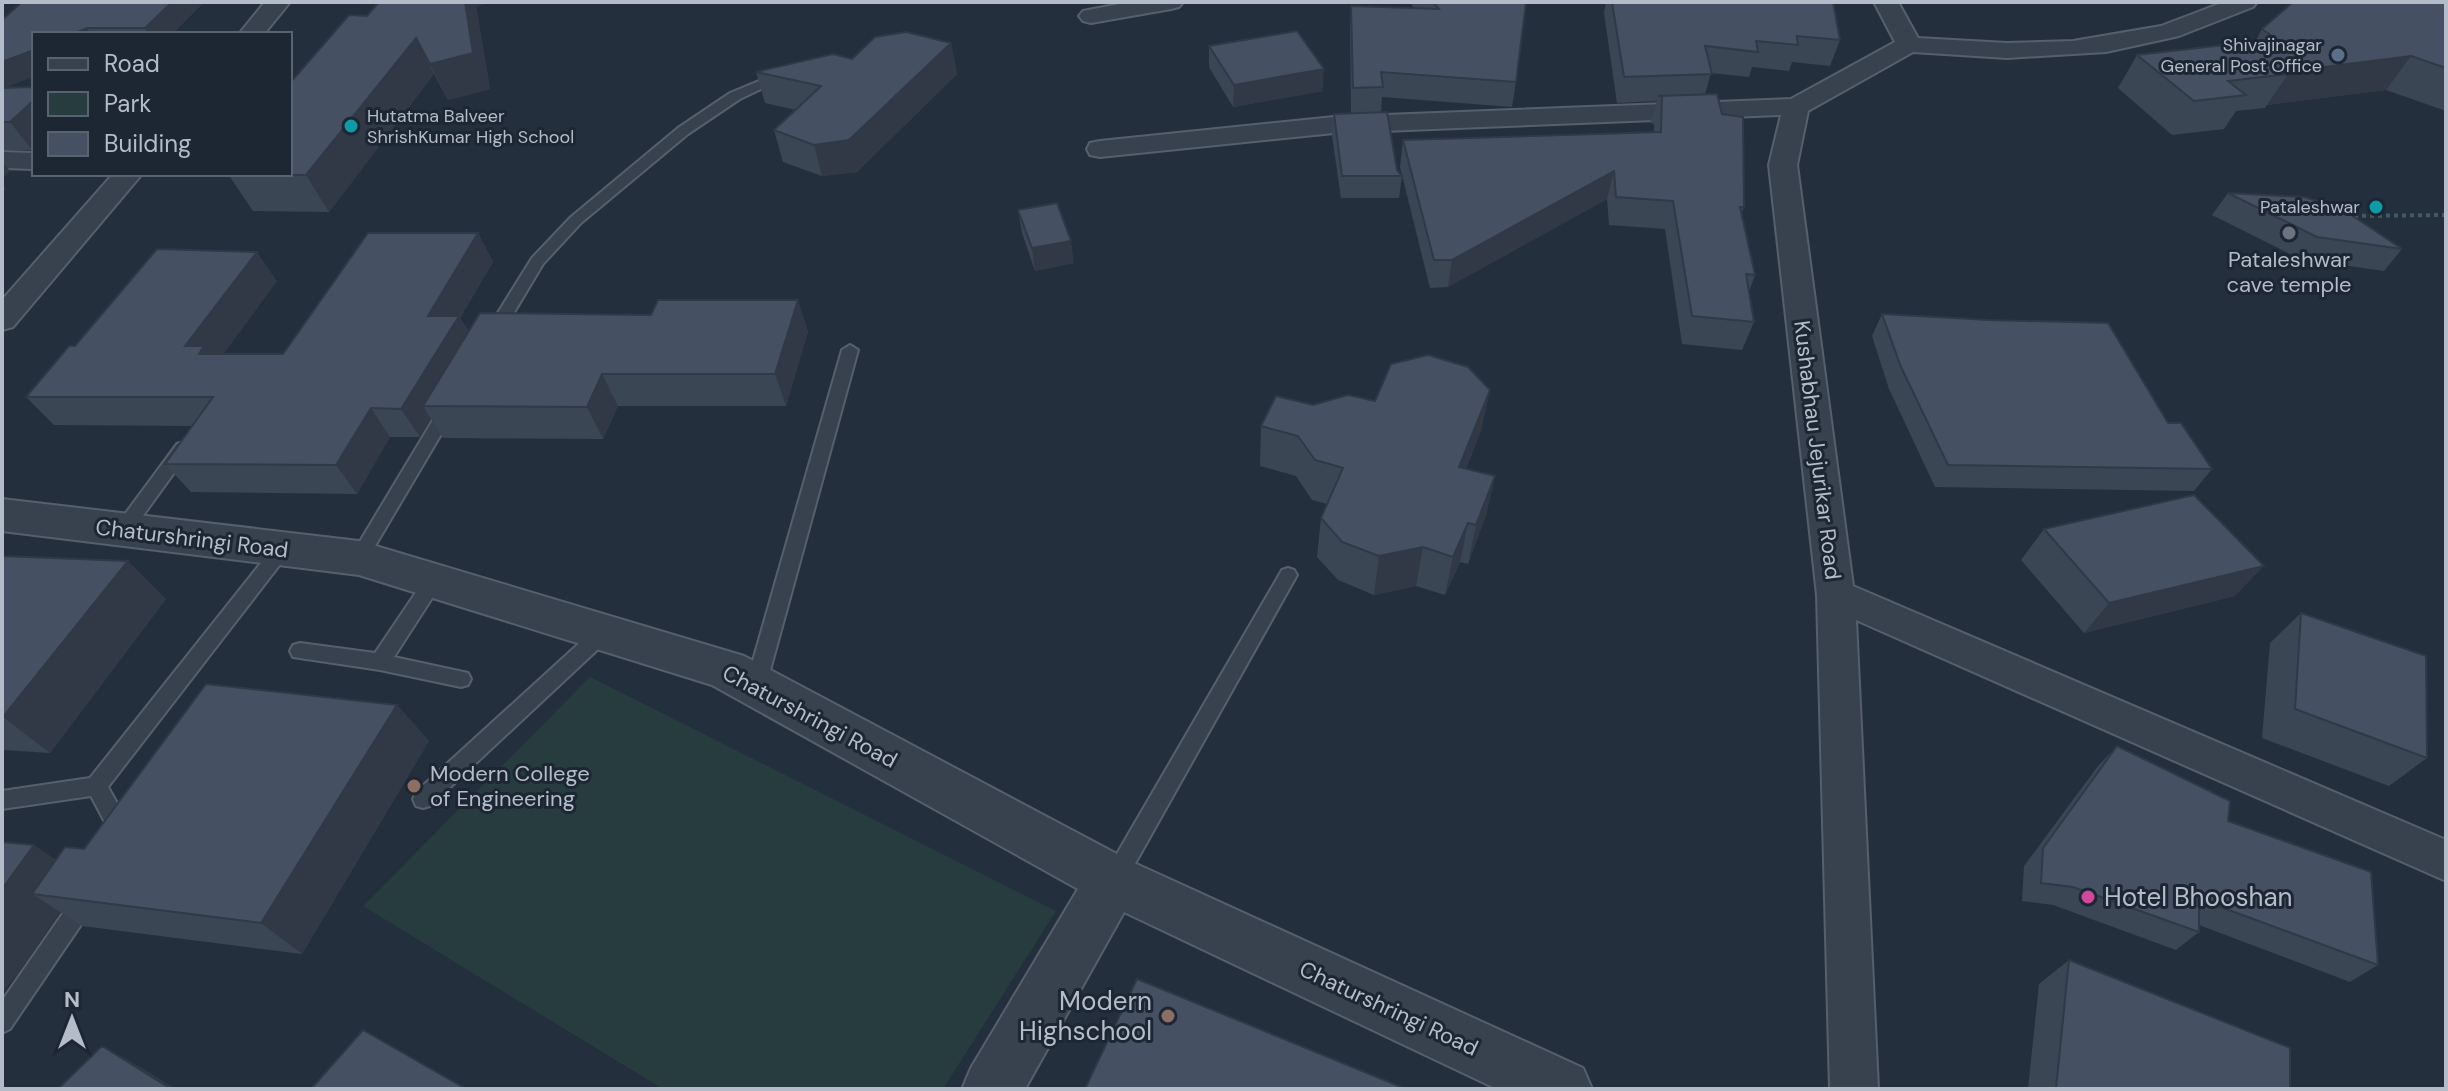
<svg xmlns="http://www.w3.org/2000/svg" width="2448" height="1091" viewBox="0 0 2448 1091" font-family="'DM Sans',sans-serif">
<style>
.green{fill:#263c3f}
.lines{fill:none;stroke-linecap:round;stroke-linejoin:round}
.service-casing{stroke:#565f6c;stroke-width:4}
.minor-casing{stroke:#565f6c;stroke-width:4}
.tertiary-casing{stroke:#565f6c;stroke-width:4}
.path{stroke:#44595c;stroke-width:4;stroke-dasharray:4 4;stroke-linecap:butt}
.service{fill:#38414e;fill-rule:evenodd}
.minor{fill:#38414e;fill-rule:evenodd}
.tertiary{fill:#38414e;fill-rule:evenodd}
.wall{fill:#3b4654}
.shaded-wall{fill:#303945}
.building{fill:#455162;stroke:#303945;stroke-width:2}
.service-dot{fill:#5c6f8a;stroke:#1d2633;stroke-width:3}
.culture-dot{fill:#0f9aa8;stroke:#1d2633;stroke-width:3}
.worship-dot{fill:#6b7280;stroke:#1d2633;stroke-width:3}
.education-dot{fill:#8d6e63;stroke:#1d2633;stroke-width:3}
.hotel-dot{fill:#d1479c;stroke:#1d2633;stroke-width:3}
.labels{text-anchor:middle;stroke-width:6;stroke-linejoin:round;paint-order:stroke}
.far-poi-label{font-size:18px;fill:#b4bcc9;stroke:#1d2633;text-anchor:end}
.poi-label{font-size:22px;fill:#b4bcc9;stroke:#1d2633}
.street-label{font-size:22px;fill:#b4bcc9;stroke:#1d2633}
.near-poi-label{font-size:26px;fill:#b4bcc9;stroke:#1d2633;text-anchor:start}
</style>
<rect width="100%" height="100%" fill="#242f3e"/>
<path class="green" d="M590,677L1056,911L943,1089H663L363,906Z"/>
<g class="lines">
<g class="service-casing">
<path id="service" d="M776,74L786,77L740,99L688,134L581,223L543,264L500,336H488L486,332L532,258L571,217L678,128L730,93Z
M850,345L858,350L766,685L763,691L756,693L749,691L746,685L842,350Z
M448,403L456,409L365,563H353L350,558L353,553L442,405Z
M183,442L191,448L189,452L129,535H117L114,530L117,525L177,444Z
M282,542L288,544L291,549L288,554L108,787L133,832L130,839L122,842L114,839L91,796L2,809V791L90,778L276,544Z
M1288,568L1294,570L1297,575L1123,885L1115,888L1107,885L1104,878L1107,871L1282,570Z
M434,574L441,576L443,581L394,657L468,673L471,679L468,685L461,687L380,670L293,657L290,651L293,645L300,643L375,653L427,576Z
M604,624L611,627L613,632L611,637L430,806L423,808L416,806L413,799L416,792L597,627Z
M85,890L93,893L96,900L93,907L10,1029L2,1033V1001L77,893Z"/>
</g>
<g class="minor-casing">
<path id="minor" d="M265,2H290L264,34H239Z
M1130,2H1183L1179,7L1171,9L1091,23L1083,21L1079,16L1083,11Z
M1874,2H1898L1918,38L2007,43L2073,41L2161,26L2224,2H2257L2253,7L2179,36L2106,52L2007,58L1913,52L1808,111L1797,165L1853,586L2446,840V881L1856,620L1878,1089H1830L1817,595L1769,165L1781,115L1334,133L1100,157L1090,155L1087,149L1090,143L1100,141L1334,117L1791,99L1895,42Z
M2,152L34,153V169L2,168Z
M113,174H142L13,327L2,330V300Z"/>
</g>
<g class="tertiary-casing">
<path id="tertiary" d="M2,499L359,541L744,656L1132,862L1583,1068L1592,1089H1497L1124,912L1025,1089H962L971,1068L1078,889L712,685L359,575L2,531Z"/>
</g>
<path class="path" d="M2346,216L2446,215"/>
<use href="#service" class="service"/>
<use href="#minor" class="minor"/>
<use href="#tertiary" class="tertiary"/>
</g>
<path class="wall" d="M204,2L172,34H34V76L5,87H34V148L32,150H2V20Z
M419,2H483L484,4L476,6L490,89L448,100L434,74L329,212L253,211L228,174L367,16Z
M1410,2H1526L1516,82L1512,107L1382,97L1381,112L1351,113L1350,31L1351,6L1414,8Z
M1606,2H1833L1840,40L1830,66L1792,62L1789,71L1752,67L1749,77L1711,73L1705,94L1744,207L1742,212L1755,275L1749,292L1754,322L1742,350L1682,344L1665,229L1609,225L1607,199L1448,287L1430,288L1400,167L1403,140L1654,132V124L1650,123L1657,101L1617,103L1604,13Z
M2446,2V111L2386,90L2267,105L2265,108L2236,111L2224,129L2172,135L2118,88L2137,55L2255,42L2262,29Z
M951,43L957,74L857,172L822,176L783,162L774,130L796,110L765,103L756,72L852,59Z
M1209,46L1323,91L1233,107L1209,67Z
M1334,114L1397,170L1402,176L1399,198H1341L1332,136Z
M2228,193L2402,249L2384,271L2300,259L2212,215Z
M1018,210L1074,263L1035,271L1022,233Z
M478,233L493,262L460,318L469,332L798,300L808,332L786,406H618L603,439L443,438L431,419L420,437H390L357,494L191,492L165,464L193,426L54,425L26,397L75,346L277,281L223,354H283Z
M1882,314L2212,469L2194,491L1935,487L1889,389L1872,336Z
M1490,390L1481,430L1466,469L1495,476L1486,515L1468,564L1460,562L1445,595L1416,586L1374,595L1338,580L1317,557L1321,518L1327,504L1312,500L1296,476L1260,466L1261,426L1313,405L1375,401Z
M2044,529L2235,596L2084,633L2021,560Z
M2,556L166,599L50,753L2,750Z
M2301,613L2427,758L2389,786L2262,738L2270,643Z
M397,705L429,741L302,954L82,926L60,912L18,973L2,993V842L56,860L84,849Z
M2117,746L2228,821L2378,965L2350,982L2199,925V932L2176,950L2053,905L2022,901L2024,866L2098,766Z
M2069,960L2290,1089H2028L2039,984Z"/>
<path class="shaded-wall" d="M172,2H204L172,34H148L145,28Z
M465,2H483L484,4L476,6L490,89L448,100L430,64Z
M87,28L91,34H73Z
M416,38L434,74L329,212L306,175Z
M951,43L957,74L857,172L822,176L814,145Z
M34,50V76L2,89V62Z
M2411,56L2386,90L2267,105L2288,74L2285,72Z
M1324,69L1323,91L1233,107L1234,85Z
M34,100V148L32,150L10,122Z
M2,161L10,171L2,179Z
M1614,171L1607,199L1448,287L1452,260Z
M2,184L6,189L2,193Z
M478,233L493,262L460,318L476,345L423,406L431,419L420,437L401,409L428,316Z
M1071,241L1074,263L1035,271L1032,248Z
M257,252L277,281L217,363L185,346Z
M798,300L808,332L786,406L775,374Z
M602,374L618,406L603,439L587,407Z
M1490,390L1481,430L1452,506L1459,467Z
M371,408L390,437L357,494L336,465Z
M1495,476L1486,515L1468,564L1476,525Z
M1468,523L1460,562L1445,595L1453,557Z
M1423,547L1416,586L1374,595L1379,556Z
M128,561L166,599L50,753L3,717Z
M2264,566L2235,596L2084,633L2109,603Z
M397,705L429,741L302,954L261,923Z
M34,845L83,878L32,894L60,912L18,973L2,993V889Z
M102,1046L142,1068L176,1089H171Z"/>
<path class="building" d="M22,2H172L145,28H87L73,34H34V50L2,62V20Z
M379,2H465L473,53L430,64L416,38L306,175L228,174H290V83L349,15L367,16Z
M1433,2H1526L1516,82L1381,72L1383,87L1353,88L1351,6L1439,9Z
M1612,2H1833L1840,40L1797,36L1798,45L1756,41L1758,52L1705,46L1712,74L1624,77Z
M2293,2H2446V68L2411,56L2285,72L2288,74L2228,81L2246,95L2194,101L2137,55L2276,39L2262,29Z
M1297,31L1324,69L1234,85L1209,46Z
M906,32L951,43L849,140L814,145L774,130L821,86L756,72L833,54L852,59L875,37Z
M34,87V100L10,122H2V88Z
M1717,94L1722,114L1743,117L1744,207H1740L1755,275L1746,274L1754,322L1692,316L1673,201L1616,197L1614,171L1452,260H1434L1403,140L1661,132L1662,96H1658Z
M1387,112L1397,170L1402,176H1342L1334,114Z
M2228,193L2304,197L2341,208L2402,249L2317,237Z
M1057,203L1071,241L1032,248L1018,210Z
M368,233H478L428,316H459L401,409L371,408L336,465L165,464L213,397H26L69,346H75L157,249L257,252L185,346H204L199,354H283Z
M658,300H798L775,374H602L587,407L423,406L480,313L651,315Z
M1882,314L1989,320L2108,323L2168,423H2181L2212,469L1948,465L1901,367Z
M1428,355L1468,367L1490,390L1459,467L1495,476L1476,525L1468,523L1453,557L1423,547L1379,556L1342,542L1321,518L1343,468L1315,460L1298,436L1261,426L1276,396L1313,405L1348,395L1375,401L1391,364Z
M2194,495L2264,566L2109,603L2044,529Z
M2,556L128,561L3,717H2Z
M2301,613L2426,656L2427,758L2295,709Z
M206,684L397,705L261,923L32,894L65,847L84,849Z
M2117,746L2230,801L2228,821L2371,872L2378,965L2199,899V932L2073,887L2041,883L2043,848Z
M2,842L34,845L2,889Z
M2069,960L2290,1048V1089H2056Z
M1137,979L1406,1089H1085Z
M363,1030L466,1089H311Z
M102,1046L171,1089H58Z"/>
<circle class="service-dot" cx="2338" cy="55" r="8"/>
<g class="culture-dot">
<circle cx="351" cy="126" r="8"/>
<circle cx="2376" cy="207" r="8"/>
</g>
<circle class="worship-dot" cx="2289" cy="233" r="8"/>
<g class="education-dot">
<circle cx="414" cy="786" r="8"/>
<circle cx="1168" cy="1016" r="8"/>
</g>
<circle class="hotel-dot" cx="2088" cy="897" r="8"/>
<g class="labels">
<g class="far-poi-label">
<text x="2322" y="51">Shivajinagar<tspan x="2322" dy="21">General Post Office</tspan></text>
<text x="367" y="122" text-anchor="start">Hutatma Balveer<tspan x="367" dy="21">ShrishKumar High School</tspan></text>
<text x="2360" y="213">Pataleshwar</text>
</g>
<g class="poi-label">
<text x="2289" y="267">Pataleshwar<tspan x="2289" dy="25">cave temple</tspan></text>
<text x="430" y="781" text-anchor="start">Modern College<tspan x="430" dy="25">of Engineering</tspan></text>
</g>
<g class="street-label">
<text transform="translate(1818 450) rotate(83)" y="8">Kushabhau Jejurikar Road</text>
<text transform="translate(192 538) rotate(7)" y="8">Chaturshringi Road</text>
<text transform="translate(810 716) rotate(28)" y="8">Chaturshringi Road</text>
<text transform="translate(1389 1008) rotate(25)" y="8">Chaturshringi Road</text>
</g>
<g class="near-poi-label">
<text x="2104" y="906">Hotel Bhooshan</text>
<text x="1152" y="1010" text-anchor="end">Modern<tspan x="1152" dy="30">Highschool</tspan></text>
</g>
</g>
<rect width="2448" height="1091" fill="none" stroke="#b4bcc9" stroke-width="8"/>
<rect x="32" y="32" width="260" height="144" fill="#1d2633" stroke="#59626f" stroke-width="2"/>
<rect x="48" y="58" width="40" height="12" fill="#38414e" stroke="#59626f" stroke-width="2"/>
<text x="104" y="72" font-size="24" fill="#b4bcc9">Road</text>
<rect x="48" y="92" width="40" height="24" fill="#263c3f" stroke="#59626f" stroke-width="2"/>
<text x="104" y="112" font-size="24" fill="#b4bcc9">Park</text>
<rect x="48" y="132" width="40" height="24" fill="#455162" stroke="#59626f" stroke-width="2"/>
<text x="104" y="152" font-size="24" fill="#b4bcc9">Building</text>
<g transform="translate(72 1019)" stroke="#1d2633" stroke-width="6" paint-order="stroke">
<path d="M0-6L14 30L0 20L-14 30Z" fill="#b4bcc9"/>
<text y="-12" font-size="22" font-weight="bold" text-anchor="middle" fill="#b4bcc9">N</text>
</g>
</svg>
